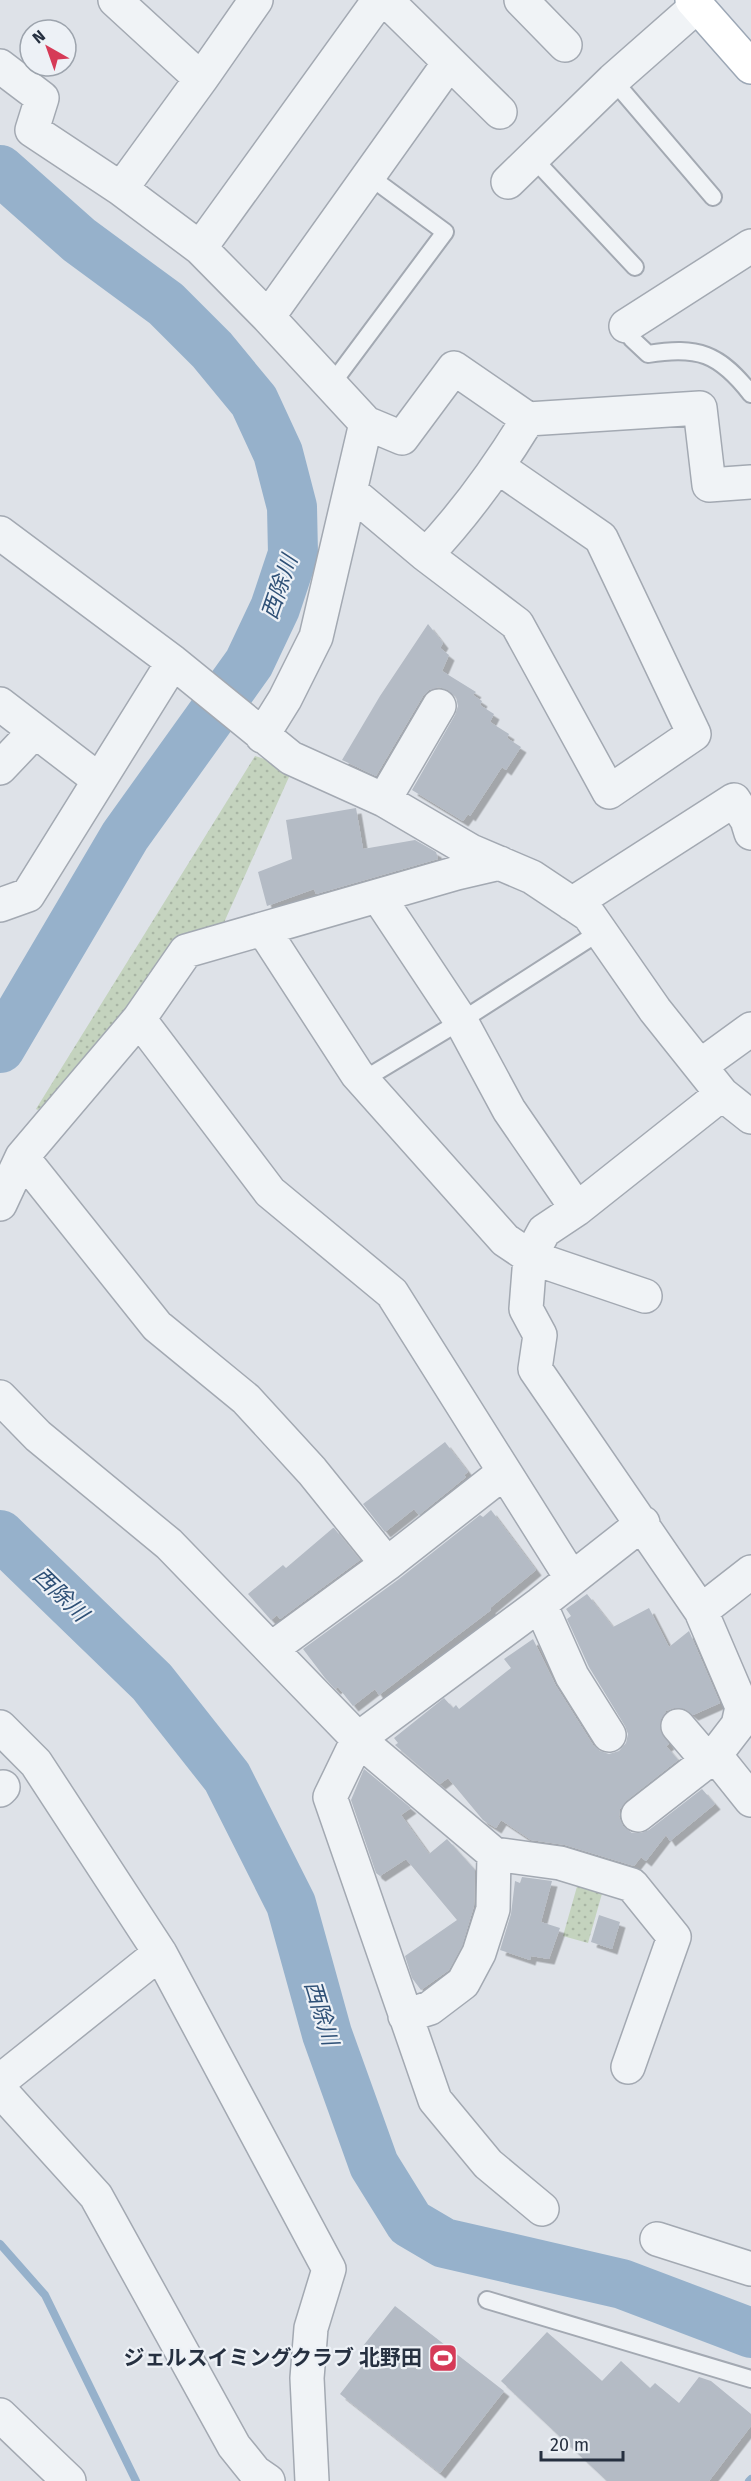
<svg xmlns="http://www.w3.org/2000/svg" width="751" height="2481" viewBox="0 0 751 2481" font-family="'Fira Sans','Noto Sans JP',sans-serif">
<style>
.park{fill:url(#park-dots)}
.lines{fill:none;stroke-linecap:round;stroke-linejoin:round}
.stream{stroke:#96b1cb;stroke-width:8}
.river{stroke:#96b1cb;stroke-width:50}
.building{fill:#b4bbc5;filter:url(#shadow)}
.service-casing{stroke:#a3a9b2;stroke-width:20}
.minor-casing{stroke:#a3a9b2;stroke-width:36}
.primary-casing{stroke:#9ca7b5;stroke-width:36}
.service{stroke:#f0f3f6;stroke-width:16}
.minor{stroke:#f0f3f6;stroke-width:33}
.primary{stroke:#fff;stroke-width:33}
.labels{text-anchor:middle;stroke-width:4.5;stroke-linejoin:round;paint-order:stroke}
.poi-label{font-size:21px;font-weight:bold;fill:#263040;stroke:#edf1f6;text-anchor:end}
.water-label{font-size:22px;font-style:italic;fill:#2e5076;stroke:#edf1f6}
</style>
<defs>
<pattern id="park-dots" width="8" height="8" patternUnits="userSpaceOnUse" patternTransform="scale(1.5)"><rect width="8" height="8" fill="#c4d3be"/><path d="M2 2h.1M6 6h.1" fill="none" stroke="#a8b5a4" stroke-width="1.8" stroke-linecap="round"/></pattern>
<filter id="shadow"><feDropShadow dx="5.5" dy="5.5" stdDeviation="0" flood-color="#0004"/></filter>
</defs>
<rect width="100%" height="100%" fill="#dee2e8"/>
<path class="park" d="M255,756L293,768L222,927L38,1110L36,1109Z
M578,1883L603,1890L588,1943L563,1936Z"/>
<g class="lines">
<path class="stream" d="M0,2244L45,2295L136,2481
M749,2481L751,2479"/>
<path class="river" d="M0,170L79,240L166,304L212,350L254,401L278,453L292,507L293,554L275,608L249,663L125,836L0,1048
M0,1535L152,1682L227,1777L291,1904L327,2034L374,2165L410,2223L444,2243L622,2284L751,2333"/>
</g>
<path class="building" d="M428,624L443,643L440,648L449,655L442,671L476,692L473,695L482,701L480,705L494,714L490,722L509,734L507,738L521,747L506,770L502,767L470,816L468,814L463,821L412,790L455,715L458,706L456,697L448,690L439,687L429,690L423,696L376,776L342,760L380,696Z
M356,808L363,849L415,840L436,852L438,859L316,894L314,889L267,906L258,872L292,859L286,820Z
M445,1442L468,1472L464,1475L466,1477L419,1515L414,1509L385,1532L363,1504Z
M491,1510L536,1570L490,1608L491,1610L379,1695L375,1689L353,1706L338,1687L335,1689L325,1678L303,1649L399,1579L480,1515L483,1517Z
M333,1528H334L360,1560L280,1619L277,1615L271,1620L248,1594L283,1565L286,1568Z
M587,1594L613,1627L649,1608L669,1647L689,1631L720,1703L693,1715L685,1709L674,1708L666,1711L661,1719L660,1730L669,1744L666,1746L678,1760L626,1801L620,1809L619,1817L623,1826L632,1833H641L649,1830L702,1789L715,1804L670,1841L666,1835L646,1861L641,1857L634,1866L565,1845L531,1840L501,1820L496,1828L483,1820L448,1778L440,1784L395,1745L398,1743L394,1738L444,1698L453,1708L456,1705L459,1709L511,1668L504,1659L533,1639L556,1686L593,1745L600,1751L609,1754L619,1751L626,1743L628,1734L625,1726L589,1667L567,1619L571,1616L566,1609Z
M364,1769L411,1808L401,1815L429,1854L447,1839L475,1870L474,1906L462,1946L449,1970L421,1990L412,1978L405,1956L457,1920L406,1859L380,1876L376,1873L351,1800Z
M522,1877L552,1881L541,1922L560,1928L549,1959L531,1956L530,1960L500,1950L511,1914L515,1881L520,1883Z
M599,1915L620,1922L612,1949L591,1942Z
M395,2306L504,2391L440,2473L340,2394L372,2353L363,2346Z
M547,2332L602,2381L621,2361L650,2388L655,2383L679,2403L699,2377L711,2381L751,2414V2426L709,2481H607L501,2381Z"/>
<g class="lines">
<g class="service-casing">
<path id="service" d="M613,80L713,197
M533,158L635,267
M626,326L632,339L648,354C698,346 719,353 751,394
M331,385L445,232L369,176
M363,1080L461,1021L601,931
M487,2300L751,2379"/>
</g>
<g class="minor-casing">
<path id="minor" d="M115,0L201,79L121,189
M386,0L500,112
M521,0L565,45
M0,66L42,98L32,130L121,189L200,248L268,317L366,423L402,438L454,368L528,419L700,408L709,485L751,482
M201,79L256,0
M508,182L613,80L697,6
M200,248L379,0
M268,317L449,63
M626,326L751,246
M351,492L426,555L517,624L609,792L694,734L601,538L498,467
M0,533L173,662L291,758L384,800L471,851L532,877L589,915L655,1010L722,1094L751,1117
M426,555C466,513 498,468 528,419
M0,704L99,780
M262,736L285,699L316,637L366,423
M0,768L35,731
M384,800L439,706
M378,896L461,1021L509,1110L577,1209
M572,904L734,800L747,820L751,833
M0,905L28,895L173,662
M263,929L357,1074L505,1240L530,1257L645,1296
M139,1019L270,1192L392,1293L572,1579
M700,1066L751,1029
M722,1094L577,1209L544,1231L530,1257L526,1309L540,1335L535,1369L701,1611L742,1707L738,1725L715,1755L751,1800
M22,1157L157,1326L246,1399L312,1471L387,1564
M0,1204L22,1157L139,1019L186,951L457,873L500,863
M0,1397L38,1436L169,1544L358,1739L330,1797L435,2100L488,2164L542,2209
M540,1604L572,1676L609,1735
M701,1611L751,1572
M271,1649L387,1564L503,1473
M678,1726L708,1761
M0,1727L36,1763L160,1953L329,2269L311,2328L307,2378L312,2481
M0,1790L3,1787
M638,1815L715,1755
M405,2016L430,2008L463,1983L479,1953L493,1909L494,1854
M628,2067L674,1937L632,1885L560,1863L494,1854L358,1739L540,1604L643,1523
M0,2081L160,1953
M0,2090L96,2196L234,2446L255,2472L268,2481
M657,2239L751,2269
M0,2415L69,2481"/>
</g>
<g class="primary-casing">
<path id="primary" d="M692,0L751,67"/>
</g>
<use href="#service" class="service"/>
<use href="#minor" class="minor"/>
<use href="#primary" class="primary"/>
</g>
<defs>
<g id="stadium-square" transform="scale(1.5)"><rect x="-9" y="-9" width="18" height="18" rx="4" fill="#d63a57" stroke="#edf1f6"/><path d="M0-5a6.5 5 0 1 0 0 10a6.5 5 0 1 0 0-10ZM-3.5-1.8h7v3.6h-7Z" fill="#fff"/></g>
</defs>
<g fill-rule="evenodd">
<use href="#stadium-square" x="443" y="2358"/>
</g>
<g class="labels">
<g class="poi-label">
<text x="422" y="2365">ジェルスイミングクラブ 北野田</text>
</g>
<g class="water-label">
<text transform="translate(279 587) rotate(-71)" y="8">西除川</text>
<text transform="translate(61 1594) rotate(44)" y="8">西除川</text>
<text transform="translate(322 2013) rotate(73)" y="8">西除川</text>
</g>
</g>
<g transform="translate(48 48) rotate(320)"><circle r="28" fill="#edf1f6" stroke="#9da4ad" stroke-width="1.5"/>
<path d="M0-4.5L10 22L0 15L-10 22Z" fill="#d63a57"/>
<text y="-9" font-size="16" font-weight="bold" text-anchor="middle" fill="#263040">N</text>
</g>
<path d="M541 2451v9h82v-9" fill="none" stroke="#263040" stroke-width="3"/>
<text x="550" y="2451" font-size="18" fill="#263040" stroke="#edf1f6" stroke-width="4.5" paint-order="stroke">20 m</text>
</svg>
